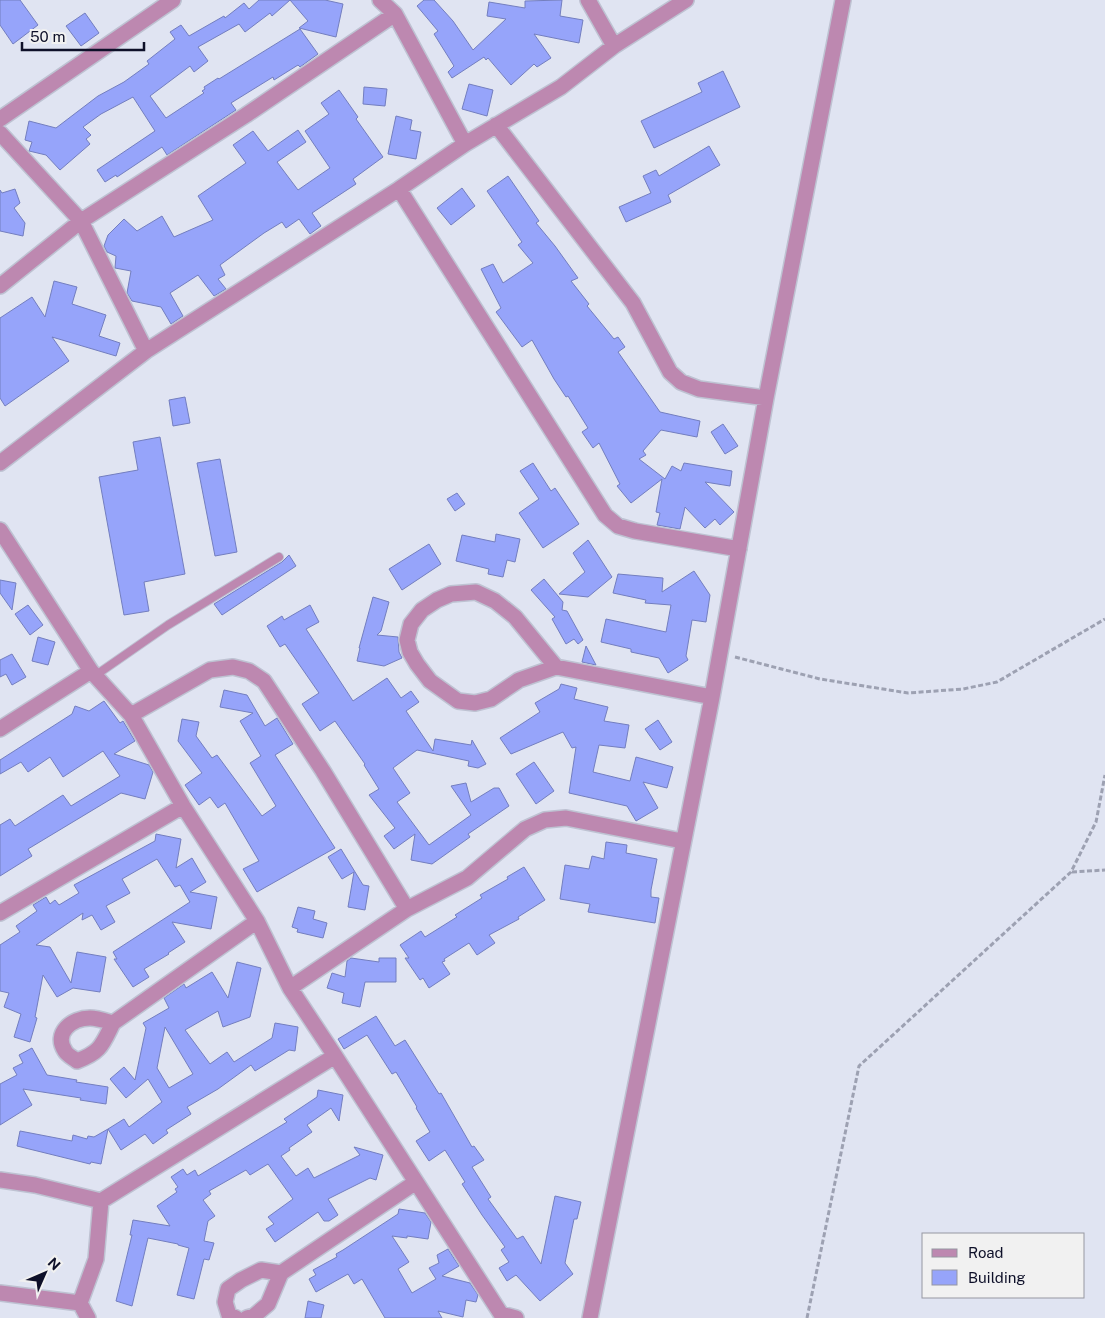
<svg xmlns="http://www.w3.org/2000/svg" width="1105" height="1318" viewBox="0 0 1105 1318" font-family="'Public Sans',sans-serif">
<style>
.building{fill:#96a4fa;stroke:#737ebf;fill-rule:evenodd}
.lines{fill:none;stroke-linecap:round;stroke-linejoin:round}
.lane-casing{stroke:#bec2d2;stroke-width:10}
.street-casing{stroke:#bec2d2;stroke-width:18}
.path{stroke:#9da1b2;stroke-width:3;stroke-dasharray:5 2.5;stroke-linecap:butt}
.lane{stroke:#bd88b0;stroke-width:8}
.street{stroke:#bd88b0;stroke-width:15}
</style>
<rect width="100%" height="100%" fill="#e0e4f2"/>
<path class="building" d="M0,0H20L38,25L13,44L0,25Z
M259,0H325L343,4L336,37L299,28L308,21L290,0L272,16L270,13L245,32L239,24L198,47L208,61L194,72L190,66L150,96L166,118L204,93L202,91L205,89L204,87L218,78L219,79L300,29L318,54L300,67L298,65L274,80L273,77L231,103L236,110L167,155L162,147L117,177L116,175L105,182L97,170L155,131L133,97L101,114L83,127L91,135L86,139L90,144L60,170L46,155L29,151L32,142L25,140L29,121L56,128L98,96L124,82L149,64L147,61L175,39L170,32L181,25L189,36L224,16L225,18L244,3L249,9Z
M424,0H434L453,21L473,50L506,19L487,16L489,2L525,8V1L562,0L560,16L583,20L579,43L534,34L551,58L537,67L534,64L511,85L488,58L486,60L484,57L452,78L448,72L454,66L434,34L438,31L417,6Z
M85,13L99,33L81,46L66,26Z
M723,71L740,107L654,148L641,121L702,92L698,83Z
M469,84L493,90L487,116L462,109Z
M364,87L387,89L385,106L363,104Z
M339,90L358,117L356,119L383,157L353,179L356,184L312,213L321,226L310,234L299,219L286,228L282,222L264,233L220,265L225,275L218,279L226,289L214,296L198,275L170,293L183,316L171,324L161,307L132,301L127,293L131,271L115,268L116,256L107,252L104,246L108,235L124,219L137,231L162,216L174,237L213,220L198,196L246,163L233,145L253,131L268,151L298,130L306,142L277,162L298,190L330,168L305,131L329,114L321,103Z
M396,116L412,120L410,130L421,132L416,159L388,154Z
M709,146L720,165L668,195L671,202L626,222L619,207L651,193L643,176L656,170L659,176Z
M508,176L539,221L536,223L555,246L578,278L571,281L589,304L587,306L614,339L618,337L625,347L618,352L660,412L700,421L697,437L661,430L643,451L646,455L639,459L665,479L672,466L681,471L684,463L732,471L730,486L705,482L734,512L720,525L715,519L705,528L685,507L680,529L657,525L660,513L656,512L662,479L631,503L617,486L620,484L599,443L593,448L582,432L588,428L568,396L566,397L554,379L532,340L522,347L496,312L501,308L481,269L493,264L503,283L533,263L518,245L522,242L487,191Z
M462,188L475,206L451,225L437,208Z
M15,189L20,203L14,208L25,223L23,236L0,231V190L2,193Z
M54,281L77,287L72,304L106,315L99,336L120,343L116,356L52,337L69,361L5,406L0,398V318L32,297L45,317Z
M185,397L190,423L173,426L169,400Z
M723,424L738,446L725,454L711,432Z
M160,437L185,574L144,582L149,611L124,615L99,477L138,470L133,442Z
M220,459L237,552L215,556L197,463Z
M533,463L551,491L555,488L579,524L543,548L519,513L539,499L520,471Z
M457,493L465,504L455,511L447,499Z
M496,534L520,539L515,562L507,560L503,577L488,574L489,569L456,561L462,535L495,542Z
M588,540L612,577L588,597L559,594L585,572L573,553Z
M429,544L441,564L402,590L389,569Z
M289,555L296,566L222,615L214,604L282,562Z
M694,571L710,595L706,622L692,620L686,656L688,660L668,673L659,658L631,652V649L601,642L606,619L666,632L671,605L645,603L646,600L613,593L618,574L663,578L662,592Z
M544,579L563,602L562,610L567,611L583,640L578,644L574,639L566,644L552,619L555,617L531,590Z
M0,580L16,583L12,610L0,593Z
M373,597L389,602L381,631L377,635L398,637L399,652L402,658L384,666L357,661L360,648H359Z
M28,605L43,625L30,635L15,614Z
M310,605L319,622L306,629L353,701L387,678L401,698L411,691L419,702L406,711L433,751L435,739L471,745L472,740L486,764L478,768L468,766L469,761L417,750L393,768L410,793L397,802L429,845L471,815L451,786L466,783L471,802L494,788H499L509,806L468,834L470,837L432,864L411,860L415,834L394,849L384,836L395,828L369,795L379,789L364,765L365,764L335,721L320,731L302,704L319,693L285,644L280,647L267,626L282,616L284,620Z
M38,637L55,642L48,665L32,661Z
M586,646L596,665L582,662Z
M12,654L26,677L12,685L6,674L0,677V660Z
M561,684L577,688L574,699L608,707L604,721L629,725L625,748L599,745L593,772L630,781L636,757L673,767L667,788L643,782L658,808L636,821L627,806L569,793L576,747L572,748L563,732L511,754L500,738L540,712L535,703L559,689Z
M224,690L247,695L265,726L277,718L293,744L275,755L335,848L257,892L243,869L259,861L225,803L218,808L210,797L199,805L185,785L202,773L178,741L182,719L199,722L196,736L212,758L217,755L262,816L276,806L250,763L261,756L240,721L253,713L220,707Z
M104,701L120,723L123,721L135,741L114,754L149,765L153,772L145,799L121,793L28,849L32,856L0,876V825L10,819L15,826L63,795L71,806L120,776L103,751L63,777L50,757L28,772L21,762L0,774V760L72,714L75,706L89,711Z
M658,720L672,742L660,750L645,729Z
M534,762L554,791L536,804L516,774Z
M156,834L181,839L176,868L192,858L206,882L190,892L217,897L211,929L172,922L185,942L168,953L169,954L144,969L149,977L133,987L114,959H117L113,952L190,902L180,885L175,887L157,859L122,879L130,893L106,906L115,922L101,930L92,915L82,920L83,913L36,945L50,947L71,983L77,952L106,957L100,992L73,988L57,997L43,975L35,1017L37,1018L30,1042L14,1037L21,1014L4,1007L9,993L0,991V945L20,932L16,926L37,911L33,905L46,897L50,904L55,900L59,905L79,893L74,885L155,841Z
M606,842L627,845L626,853L657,859L651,890V897L659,898L655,923L588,912L590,904L560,899L565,865L589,869L592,856L604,859Z
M341,849L363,885L369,886L365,910L348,907L354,872L342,879L328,857Z
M524,867L545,900L518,917L519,919L489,935L495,943L477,955L469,943L444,959L445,961L442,962L450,974L429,988L423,978L420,980L405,958H409L400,945L421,931L425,937L457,917L455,915L482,898L480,895L508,879L507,877Z
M298,907L315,911L313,919L327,923L323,938L297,932L298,929L292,927Z
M351,958L379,962V958H396V982H365L360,1007L342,1003L344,993L327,988L332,973L345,977L347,961Z
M237,962L261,968L250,1017L223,1027L218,1011L185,1030L210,1064L227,1052L234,1062L272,1038L275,1023L298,1027L295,1051L289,1050L255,1071L251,1065L218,1089L187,1107L191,1114L166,1130L168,1133L153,1144L145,1134L121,1150L108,1129L124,1119L129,1127L162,1102L148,1079L126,1098L110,1079L124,1067L135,1080L146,1028L143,1023L169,1008L164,998L184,984L186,988L212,972L228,998ZM165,1027L193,1074L169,1088L157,1068Z
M376,1016L395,1046L405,1040L439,1094L441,1093L472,1147L474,1146L484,1160L472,1167L491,1197L488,1199L517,1239L523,1236L541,1264L555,1196L581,1202L577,1219H574L565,1263L573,1274L540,1301L516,1275L507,1281L499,1268L509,1262L501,1250L505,1247L482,1215L462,1184L465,1182L445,1150L429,1161L416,1141L430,1132L416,1108L417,1107L396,1072L392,1074L367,1035L344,1049L338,1039Z
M32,1048L47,1075L77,1080L76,1082L108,1087L106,1104L80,1100L81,1098L23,1089L32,1105L0,1125V1084L17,1075L13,1068L23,1063L19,1055Z
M318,1090L343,1095L339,1121L331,1108L307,1125L312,1132L289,1148L290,1150L281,1156L296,1176L308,1168L314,1178L360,1155L354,1147L383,1155L376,1180L370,1178L328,1199L338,1215L329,1221H324L318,1212L275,1242L266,1229L274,1224L268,1217L293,1199L268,1164L250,1175L246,1170L209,1191L211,1194L203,1200L215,1216L208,1221L204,1241L214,1243L209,1260L204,1259L194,1299L177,1295L189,1248L178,1245V1244L148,1238L132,1306L116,1301L132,1235H130L133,1220L170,1226L157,1206L177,1192L175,1189L178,1187L171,1177L183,1169L187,1175L195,1170L198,1176L218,1164L287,1122L284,1119L317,1097Z
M108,1129L101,1164L91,1162L90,1164L17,1146L20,1131L72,1141L73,1135L87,1139L88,1136L94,1137Z
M399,1209L425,1213L431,1222L428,1239L407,1236V1238L392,1236L409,1262L398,1269L412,1293L436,1279L429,1268L439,1263L437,1255L448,1249L459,1266L442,1276L470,1283L478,1295L476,1302L466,1300L463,1317L438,1311L442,1318H385L362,1279L354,1284L348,1274L316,1292L309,1279L316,1275L313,1270L337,1257L336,1254L343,1250L398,1214Z
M308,1301L324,1305L321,1318H305Z"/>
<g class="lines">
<g class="lane-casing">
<path id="lane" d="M96,675L168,625L279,557"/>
</g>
<g class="street-casing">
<path id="street" d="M380,0L395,14L465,144
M588,0L614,46
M0,119L173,0
M496,125L633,303L670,372L681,382L699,389L766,398
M0,133L81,221L146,351
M399,189L605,515L618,526L635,531L739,549
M0,286L81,221L246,115L395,14
M0,463L146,351L399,189L465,144L561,87L614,46L686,0
M0,530L91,671L131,715L183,806L257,921L290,988L335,1056L501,1314L516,1318
M556,667L515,617L495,601L476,592L451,594L437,600L422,610L411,624L407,640L410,652L417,664L430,681L458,701L475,703L491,699L519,680L556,667L712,697
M131,715L210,670L233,667L249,671L264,681L323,771L407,909
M0,729L91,671
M0,913L183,806
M290,988L407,909L467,878L525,829L545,820L566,818L682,841
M113,1023C106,1021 97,1018 90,1018C72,1018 53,1033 65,1051C67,1055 73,1058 77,1061C101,1052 102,1045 113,1023L257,921
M0,1180L35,1185L101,1201L335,1056
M0,1293L80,1303
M88,1318L80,1303L96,1259L101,1201
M236,1318L229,1315L225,1302L228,1289L241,1280L261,1270L281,1273
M247,1318L254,1316L268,1304L281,1273L416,1182
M590,1318L712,697L766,398L843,0"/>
</g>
<path class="path" d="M735,657L820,679L908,693L963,689L997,682L1105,619
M1072,872L1105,870
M807,1318L859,1066L1071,872L1096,822L1105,775"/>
<use href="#lane" class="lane"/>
<use href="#street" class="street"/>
</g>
<rect x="922" y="1233" width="162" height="65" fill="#f1f1f1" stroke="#9697a1"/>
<rect x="932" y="1249" width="25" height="8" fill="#bd88b0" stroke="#9697a1"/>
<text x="968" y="1258" font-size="15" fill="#0e1029">Road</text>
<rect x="932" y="1270" width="25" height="15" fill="#96a4fa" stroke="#9697a1"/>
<text x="968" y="1283" font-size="15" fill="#0e1029">Building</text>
<g transform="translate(45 1273) rotate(45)" stroke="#f1f1f1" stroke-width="4" paint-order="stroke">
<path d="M0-4L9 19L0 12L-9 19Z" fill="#0e1029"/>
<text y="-8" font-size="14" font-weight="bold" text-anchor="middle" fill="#0e1029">N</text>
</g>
<path d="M22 42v8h122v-8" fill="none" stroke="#0e1029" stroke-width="2.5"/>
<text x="30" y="42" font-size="15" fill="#0e1029" stroke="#f1f1f1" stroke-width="4" paint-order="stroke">50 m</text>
</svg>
